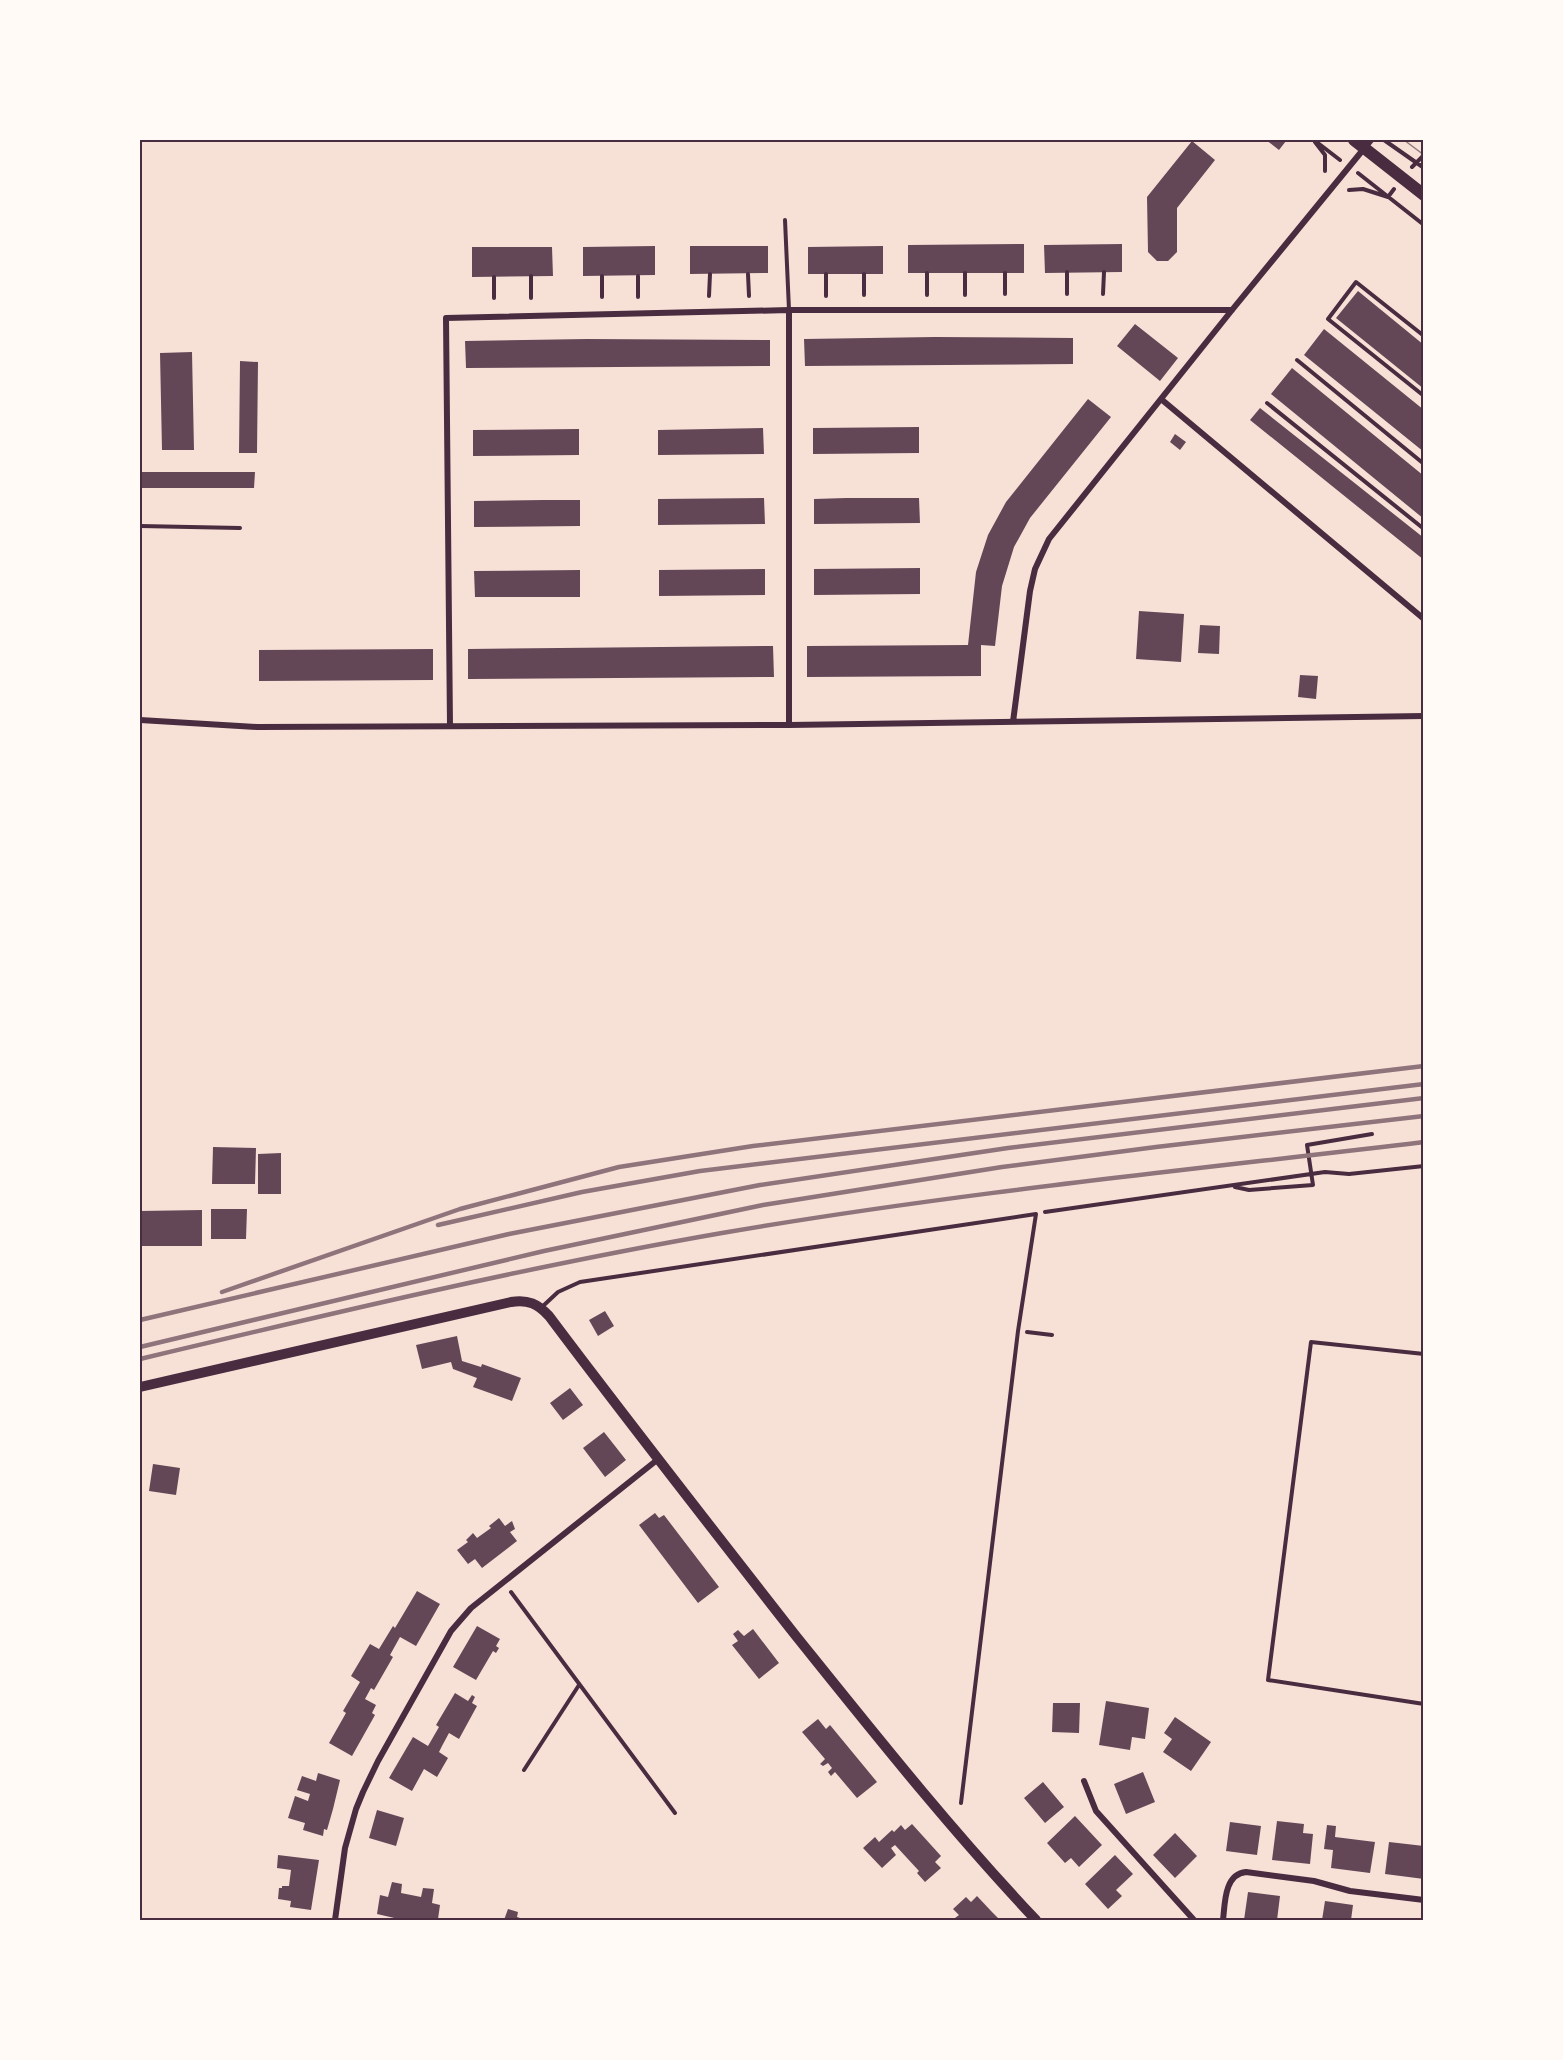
<svg xmlns="http://www.w3.org/2000/svg" width="1563" height="2060" viewBox="0 0 1563 2060" font-family="Literata,serif">
<style>
.building{fill:#644757}
.lines{fill:none;stroke-linecap:round;stroke-linejoin:round}
.path{stroke:#4a2c40;stroke-width:4}
.service{stroke:#4a2c40;stroke-width:4}
.minor{stroke:#4a2c40;stroke-width:6}
.tertiary{stroke:#4a2c40;stroke-width:10}
.secondary{stroke:#4a2c40;stroke-width:12}
.tram{stroke:#8f747c;stroke-width:1.5}
.rail{stroke:#8f747c;stroke-width:4.5}
.neatline{fill:none;stroke:#4a2c40;stroke-width:2}
</style>
<rect width="100%" height="100%" fill="#f7e1d7"/>
<path class="building" d="M1266,140H1284L1286,141L1279,150Z
M1192,141L1215,160L1177,208V252L1168,261H1157L1148,252L1147,197Z
M1024,244V273H908V245Z
M1122,244V272L1045,273L1044,245Z
M655,246V275L583,276V247Z
M690,246H768V273L690,274Z
M883,246V274H808V247Z
M472,247H552L553,276L472,277Z
M1358,291L1424,345V389L1336,318Z
M1135,324L1178,358L1160,381L1117,346Z
M1324,329L1424,410V452L1304,355Z
M935,337L1073,338V364L805,366L804,339Z
M587,339L770,340V366L466,368L465,341Z
M192,352L194,450H162L160,353Z
M240,361L258,362L257,453H239Z
M1292,368L1424,476V519L1271,394Z
M1088,399L1111,417L1030,518L1014,547L1002,586L995,646L981,645V676L807,677V646L968,645L976,572L988,535L1006,502Z
M1260,408L1424,538V560L1250,420Z
M919,427V453L813,454V428Z
M763,428L764,454L658,455V430Z
M579,429V455L473,456V430Z
M1175,434L1186,442L1180,450L1170,442Z
M140,472H255L254,488H140Z
M764,498L765,524L658,525V499Z
M846,498H919L920,523L814,524V499Z
M544,500H580V526L474,527V501Z
M920,568V594L814,595V569Z
M765,569V595L659,596V570Z
M580,570V597H475L474,571Z
M1139,611L1184,614L1181,662L1136,659Z
M1200,625L1220,626L1219,654L1198,653Z
M773,646L774,677L468,679V649Z
M433,649V680L259,681V650Z
M1300,675L1318,676L1316,699L1298,697Z
M213,1147L256,1148L255,1184H212Z
M281,1153V1194H258V1154Z
M211,1209H247L246,1239H211Z
M202,1210V1246H140V1211Z
M605,1311L614,1326L598,1336L589,1320Z
M457,1336L462,1361L481,1367L482,1364L521,1378L512,1401L473,1387L477,1378L453,1369L451,1362L422,1369L416,1345Z
M570,1388L583,1405L563,1420L550,1403Z
M604,1432L626,1460L605,1477L583,1448Z
M153,1464L180,1468L176,1495L149,1491Z
M655,1513L659,1518L664,1515L719,1587L698,1603L639,1525Z
M499,1518L505,1526L512,1521L515,1529L510,1532L517,1541L482,1568L475,1559L468,1564L457,1550L468,1542L466,1540L473,1533L477,1538L491,1528L489,1526Z
M417,1591L440,1604L416,1646L400,1637L390,1655L393,1657L374,1690L371,1688L365,1699L376,1705L372,1713L375,1715L352,1756L329,1743L346,1713L343,1711L360,1682L351,1676L370,1644L379,1649L393,1626L395,1628Z
M477,1626L500,1639L496,1646L499,1648L496,1653L493,1651L476,1680L453,1667Z
M753,1629L779,1663L759,1679L732,1645L738,1641L733,1634L738,1630L744,1636Z
M455,1693L468,1701L472,1695L475,1697L472,1703L477,1706L459,1739L449,1733L442,1746L439,1752L448,1758L437,1777L424,1769L412,1791L389,1778L413,1737L428,1746L439,1727L436,1725Z
M1106,1701L1149,1708L1145,1739L1132,1737L1130,1750L1099,1745Z
M1053,1703H1080L1079,1733L1052,1732Z
M1175,1717L1211,1742L1191,1771L1163,1752L1172,1739L1164,1733Z
M818,1719L826,1729L830,1725L877,1782L857,1798L835,1772L831,1776L828,1772L832,1768L828,1763L823,1766L820,1764L825,1759L802,1732Z
M1143,1772L1155,1802L1126,1814L1114,1784Z
M318,1773L340,1780L333,1809L327,1830L324,1829L323,1836L303,1830L305,1823L288,1818L295,1796L308,1801L310,1794L297,1790L302,1776L316,1781Z
M1043,1782L1064,1807L1045,1823L1024,1798Z
M377,1810L404,1818L396,1846L369,1838Z
M1075,1816L1102,1845L1079,1867L1071,1858L1065,1863L1047,1843Z
M1277,1821L1304,1824L1303,1833L1313,1834L1310,1864L1272,1860Z
M1230,1822L1261,1826L1257,1855L1226,1851Z
M912,1824L941,1856L935,1862L941,1868L925,1882L917,1873L919,1871L895,1845L891,1848L896,1855L882,1868L863,1848L875,1837L879,1842L892,1830L894,1832L901,1825L905,1830Z
M1327,1825L1336,1826L1335,1837L1375,1842L1370,1873L1331,1868L1333,1850L1324,1849Z
M1175,1833L1197,1856L1175,1878L1153,1855Z
M1389,1842L1424,1846V1879L1385,1874Z
M278,1855L319,1860L311,1910L290,1907L291,1901L278,1899L279,1888H282V1886H289L291,1870L277,1868Z
M1115,1855L1133,1874L1116,1890L1122,1896L1108,1909L1085,1884Z
M392,1882L402,1884L401,1893L421,1897L423,1888L434,1889L432,1903L440,1905L438,1919L429,1918V1920H403L377,1914L380,1895L388,1897Z
M1248,1892L1280,1896L1277,1920H1244Z
M977,1896L992,1912L1000,1920H957L955,1918L959,1915L953,1909L966,1897L971,1902Z
M1325,1901L1353,1905L1351,1920H1322Z
M508,1909L518,1912L517,1917L520,1918L519,1920H504Z"/>
<g class="lines">
<path class="path" d="M1314,140L1340,160
M1384,140L1424,168
M1315,142L1325,155V171
M1412,167L1424,155
M1358,173L1424,225
M1349,190L1363,189L1388,197L1394,189
M927,273V295
M748,274L749,296
M602,276V297
M638,276V297
M1005,294V273
M1067,294V272
M1103,294L1104,272
M864,295V274
M965,295V273
M709,296L710,274
M826,296V274
M494,298V277
M531,298V276
M1235,1187L1249,1190L1313,1185L1307,1145L1372,1134
M1045,1212L1325,1172L1349,1174L1424,1166
M1027,1332L1052,1335
M1424,1354L1311,1342L1268,1680L1424,1704
M511,1592L675,1813
M524,1770L579,1685"/>
<path class="service" d="M785,220L789,310
M1424,336L1356,282L1328,319L1424,396
M1297,360L1424,464
M1267,403L1424,529
M140,526L240,528
M543,1306L558,1292L580,1282L1036,1214L1018,1331L961,1803"/>
<path class="minor" d="M1161,399L1424,619
M140,720L257,727L789,725L1424,716
M1013,722L1030,591L1035,569L1049,539L1232,310L1371,140
M789,725V310
M450,726L446,318L789,310H1232
M1084,1781L1096,1811L1194,1920
M335,1920L345,1848L356,1809L363,1792L378,1761L451,1631L471,1608L657,1460
M1223,1920C1225,1904 1224,1874 1246,1872L1314,1881L1350,1891L1424,1900"/>
<path class="tertiary" d="M140,1387L511,1302C528,1299 538,1304 549,1316C630,1424 713,1530 796,1636C874,1733 951,1830 1036,1920"/>
<path class="secondary" d="M1354,140L1424,195"/>
<path class="tram" d="M1404,140L1424,155"/>
<path class="rail" d="M438,1225L582,1192L700,1171L1424,1084
M222,1292L460,1209L619,1167L753,1146L1424,1066
M140,1320L509,1234L760,1185L1008,1148L1424,1098
M140,1347L544,1251L763,1205L1002,1167L1156,1147L1424,1116
M140,1359C333,1313 526,1267 722,1233C954,1193 1190,1170 1424,1142"/>
</g>
<rect width="1563" height="2060" fill="none" stroke="#fffaf5" stroke-width="282"/>
<rect x="141" y="141" width="1281" height="1778" class="neatline"/>
</svg>
